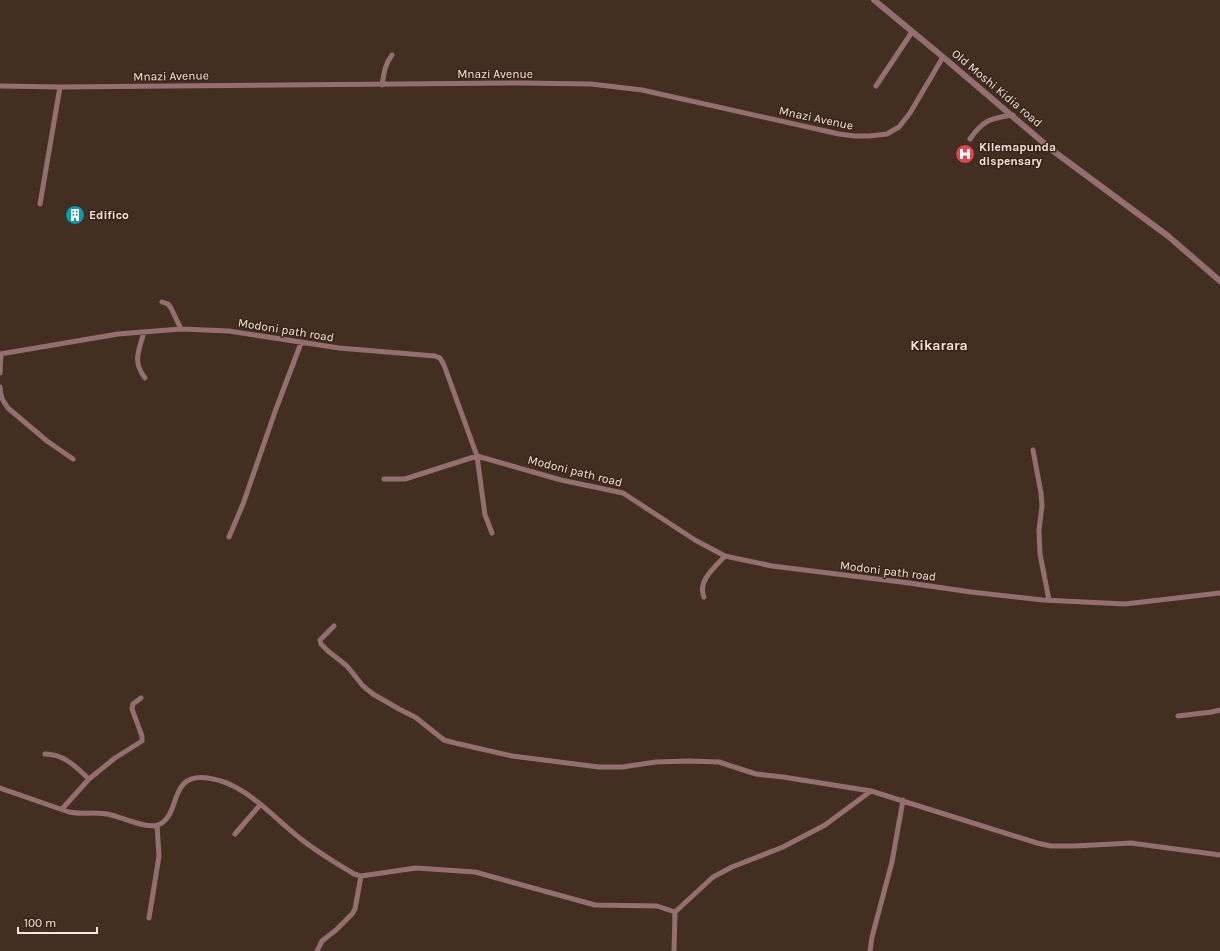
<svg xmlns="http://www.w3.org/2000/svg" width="1220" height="951" viewBox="0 0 1220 951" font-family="Karla,sans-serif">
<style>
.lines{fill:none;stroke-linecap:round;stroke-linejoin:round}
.minor{stroke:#946e71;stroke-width:5}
.tertiary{stroke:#946e71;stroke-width:6}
.labels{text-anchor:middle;stroke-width:3;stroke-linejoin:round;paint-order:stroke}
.street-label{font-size:12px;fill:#f3e6de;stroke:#392518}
.poi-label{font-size:12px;font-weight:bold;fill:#f3e6de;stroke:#392518;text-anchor:start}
.quarter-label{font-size:14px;font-weight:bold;fill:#f3e6de;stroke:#392518}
</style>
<rect width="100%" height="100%" fill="#432f22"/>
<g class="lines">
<path class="minor" d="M382,85C384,73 385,64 392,55
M0,86L60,87L522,83L591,84L642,90L839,134L855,136H869L887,134L899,127L910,113L943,57
M876,86L912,32
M970,139C983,120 991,118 1013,115
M40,204L60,87
M162,302L168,304L171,308L181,329
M144,332C139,351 132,361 145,378
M0,354L118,334L181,329L229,331L339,348L435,356L440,358L444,365L477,456L561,480L623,493L695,540L725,556L772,566L909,583L971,592L1043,600L1125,604L1220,593
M0,373L1,354
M0,387C0,396 3,401 8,408L47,441L73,459
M1033,450L1041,493L1042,506L1039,530L1040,554L1049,600
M384,479H405L477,456L485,515L492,533
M229,537L243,504L276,409L301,343
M704,597C697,581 715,567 725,556
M334,626L320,640L321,644L328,651L347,666L363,686L373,694L399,709L415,717L444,740L455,743L512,756L599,767H622L656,762L689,761L719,762L756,774L783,777L871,791L1037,843L1051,846H1075L1131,843L1220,855
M1178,716L1212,712L1220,710
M45,754C64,754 76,767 89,779
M0,788L69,812C83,815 97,811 111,815C123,818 147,829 158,825C182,816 167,772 208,778C246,783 272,817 301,839C317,852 336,863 354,874L361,876L416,868L475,872L595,905L657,906L675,912L674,951
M62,809L89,779L115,758L142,741V736L132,709L133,704L141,698
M235,834L260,805
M675,912L713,877L732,867L783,847L825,825L871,791
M149,918L159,856L157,825
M317,951L322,941L336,930L352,914L355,909L361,876
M870,951L872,937L892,862L903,800"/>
<path class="tertiary" d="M874,0L943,57L1052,150L1168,236L1220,281"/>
</g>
<defs>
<g id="hospital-disc" transform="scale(1)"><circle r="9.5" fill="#e0444e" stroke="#392518"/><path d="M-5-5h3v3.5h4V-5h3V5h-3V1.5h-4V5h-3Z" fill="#fff"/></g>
<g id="building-disc" transform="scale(1)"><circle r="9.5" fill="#0f9aa8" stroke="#392518"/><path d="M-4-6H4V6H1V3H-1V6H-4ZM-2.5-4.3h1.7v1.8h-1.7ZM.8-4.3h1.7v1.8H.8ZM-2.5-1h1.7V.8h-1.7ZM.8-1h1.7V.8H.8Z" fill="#fff"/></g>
</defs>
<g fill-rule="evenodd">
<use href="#hospital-disc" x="965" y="154"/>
<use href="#building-disc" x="75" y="215"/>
</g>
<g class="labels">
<g class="street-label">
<text x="495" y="78">Mnazi Avenue</text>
<text transform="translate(171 76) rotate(-1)" y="4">Mnazi Avenue</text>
<text transform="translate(997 88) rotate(40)" y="4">Old Moshi Kidia road</text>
<text transform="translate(816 118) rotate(12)" y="4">Mnazi Avenue</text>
<text transform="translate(286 330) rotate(9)" y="4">Modoni path road</text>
<text transform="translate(575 471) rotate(14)" y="4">Modoni path road</text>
<text transform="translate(888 571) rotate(7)" y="4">Modoni path road</text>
</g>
<g class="poi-label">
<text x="979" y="151">Kilemapunda<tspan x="979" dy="14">dispensary</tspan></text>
<text x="89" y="219">Edifico</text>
</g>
<g class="quarter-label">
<text x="939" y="350">Kikarara</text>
</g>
</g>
<path d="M18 927v6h79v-6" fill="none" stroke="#f3e6de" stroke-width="2"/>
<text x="24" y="927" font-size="12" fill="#f3e6de" stroke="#392518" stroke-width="3" paint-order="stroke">100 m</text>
</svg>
